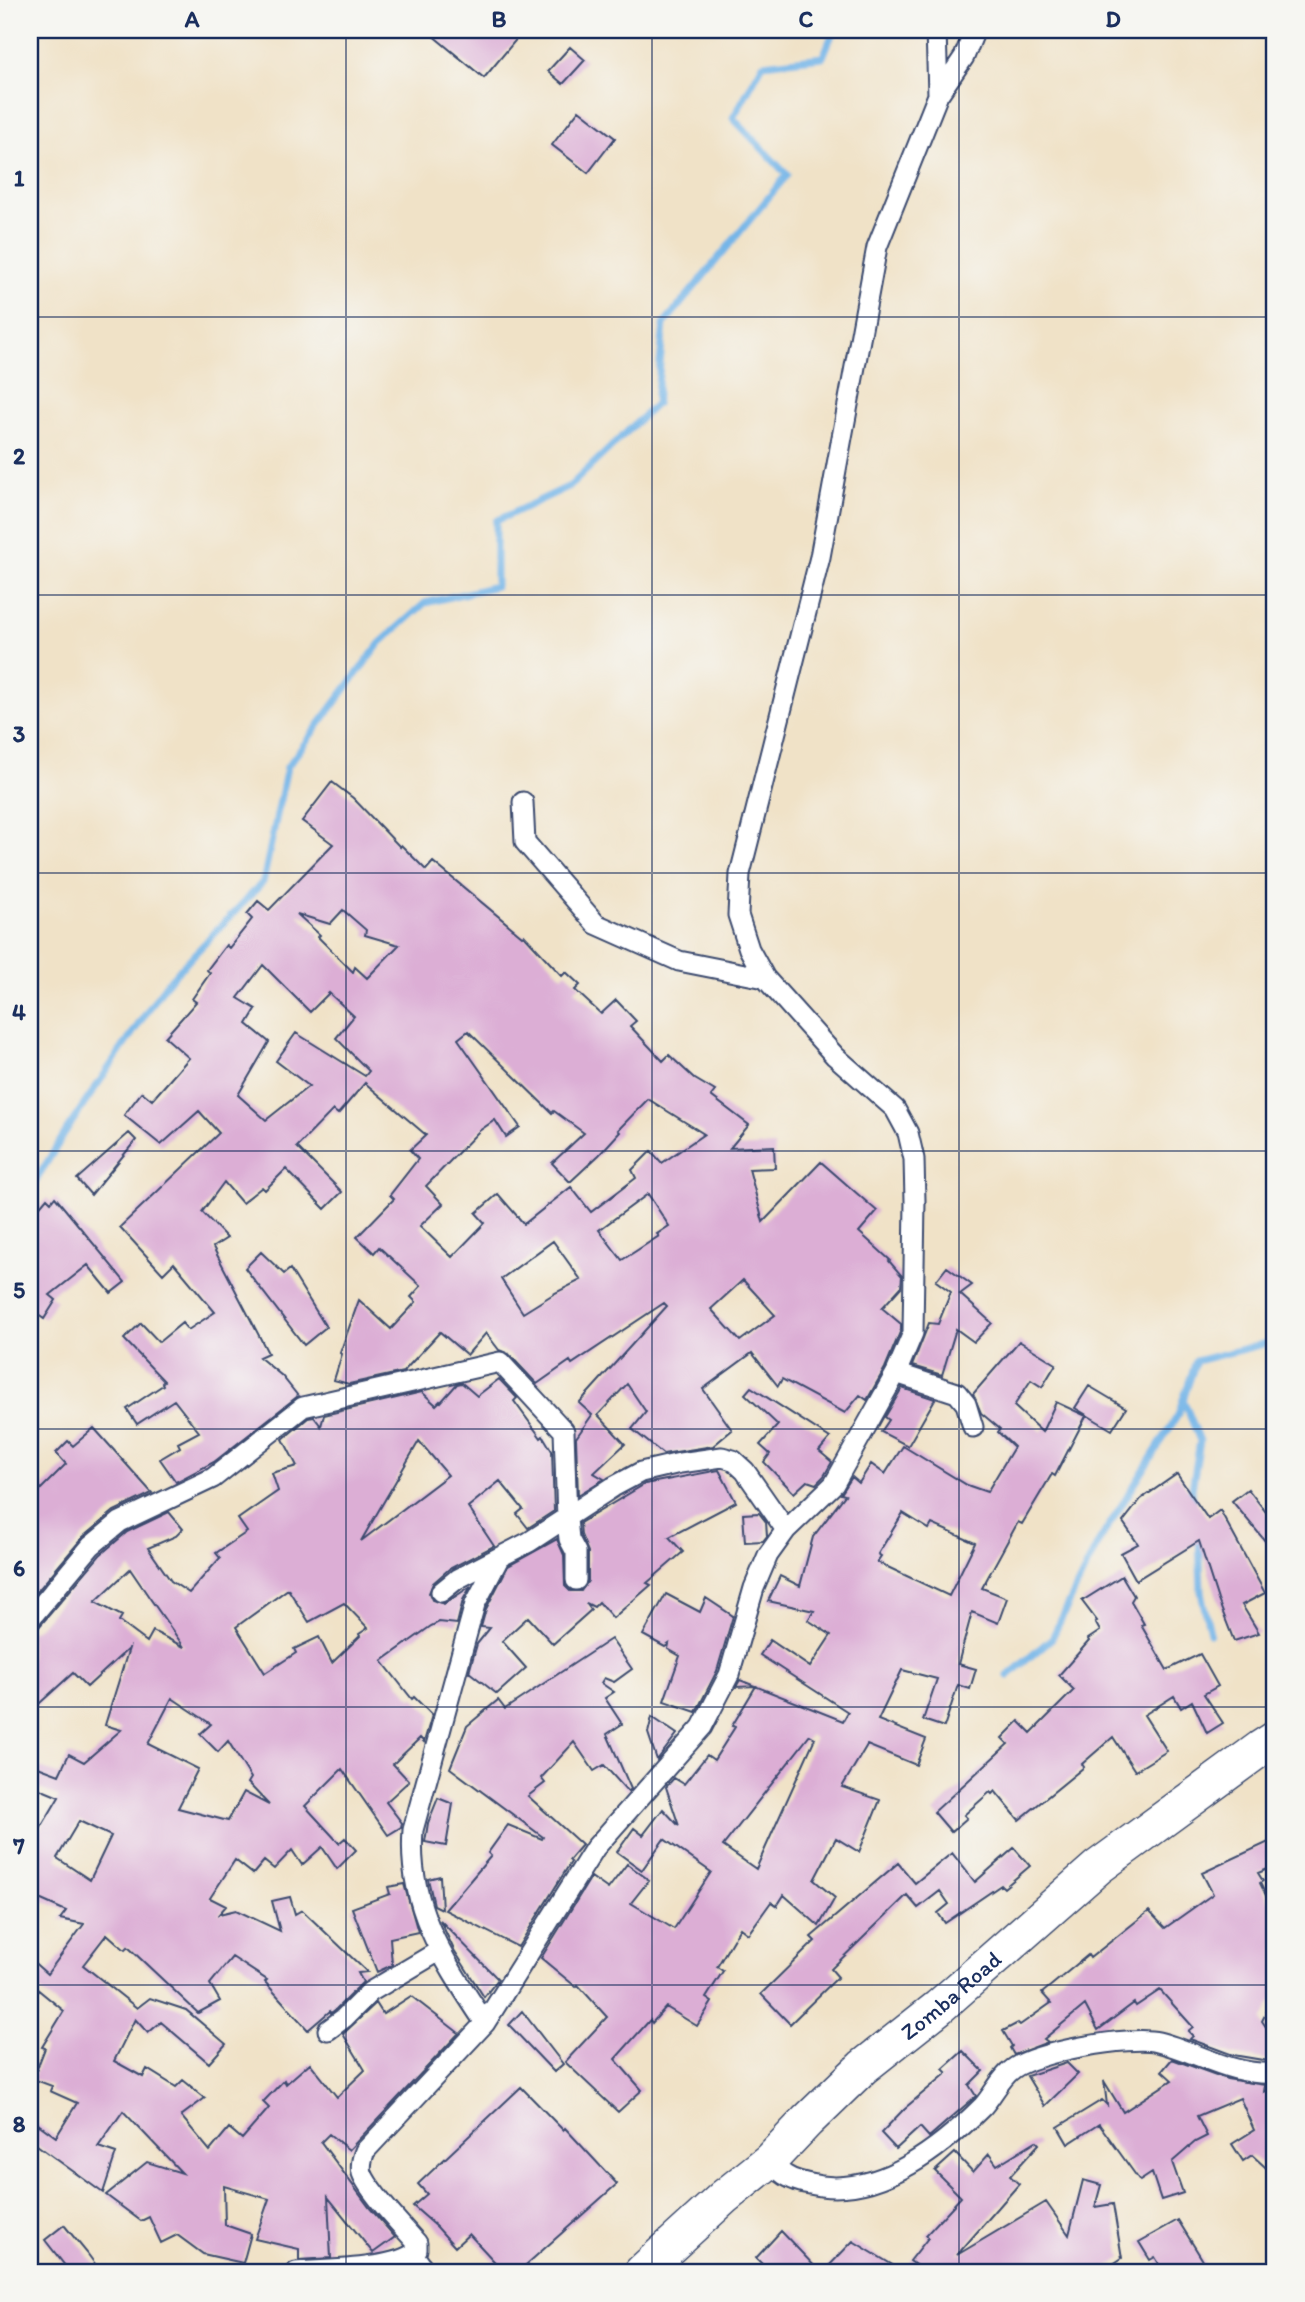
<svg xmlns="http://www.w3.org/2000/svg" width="1305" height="2302" viewBox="0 0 1305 2302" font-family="Itim,sans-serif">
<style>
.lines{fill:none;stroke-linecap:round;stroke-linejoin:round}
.stream{stroke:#74b5e8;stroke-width:7}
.building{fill:#dcaed5;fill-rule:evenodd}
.street-casing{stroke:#3b4a6e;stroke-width:23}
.highway-casing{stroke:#3b4a6e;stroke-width:38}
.street{stroke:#fff;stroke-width:19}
.highway{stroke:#fff;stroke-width:35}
.grid{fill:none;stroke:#1b2f5e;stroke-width:2;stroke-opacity:0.55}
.labels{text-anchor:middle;stroke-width:5;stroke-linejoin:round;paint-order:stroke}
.street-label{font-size:23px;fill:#1b2f5e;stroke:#f6f6f2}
.neatline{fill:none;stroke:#1b2f5e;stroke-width:2.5}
.grid-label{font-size:23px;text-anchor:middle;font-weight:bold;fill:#1b2f5e}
</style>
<rect width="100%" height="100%" fill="#f6f6f2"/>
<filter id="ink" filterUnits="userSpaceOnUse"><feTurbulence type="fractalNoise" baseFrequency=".0143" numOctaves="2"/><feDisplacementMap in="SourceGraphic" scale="14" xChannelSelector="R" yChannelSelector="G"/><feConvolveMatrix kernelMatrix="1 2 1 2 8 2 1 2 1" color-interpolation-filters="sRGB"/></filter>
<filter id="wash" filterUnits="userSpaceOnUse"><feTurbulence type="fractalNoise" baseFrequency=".00686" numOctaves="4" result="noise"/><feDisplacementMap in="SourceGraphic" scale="28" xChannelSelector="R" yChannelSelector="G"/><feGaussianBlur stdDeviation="1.57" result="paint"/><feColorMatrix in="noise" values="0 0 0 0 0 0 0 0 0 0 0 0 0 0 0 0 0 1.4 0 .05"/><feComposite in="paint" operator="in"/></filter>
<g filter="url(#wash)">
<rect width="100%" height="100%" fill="#f0e2c7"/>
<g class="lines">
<path class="stream" d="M30,1190L68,1128L166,984L263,882L287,767L380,643L425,603L496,586V521L570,486L656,404L664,324L787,175L733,118L763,64L823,57L834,30
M1183,1399L1200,1441L1191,1495L1193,1502
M1199,1534L1201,1592L1210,1633
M1008,1676L1052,1638L1098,1543L1178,1415L1196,1361L1275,1341"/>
</g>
<g id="blocks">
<path class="building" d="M426,30H524L484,78Z
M570,47L585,60L563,84L548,71Z
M579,110L615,138L588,173L552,145Z
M332,782L353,798L400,847L401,845L426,870L433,862L522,936L524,935L562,976L566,972L580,985L575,990L601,1014L616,1000L636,1021L630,1026L663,1061L669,1055L695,1079L715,1091L711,1096L749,1125L730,1148L774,1146L775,1168L749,1169L763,1222L821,1162L877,1211L859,1232L890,1260L889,1261L902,1276L901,1287L882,1308L901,1324V1330L885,1368L867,1400L860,1395L845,1413L782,1379L778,1386L752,1353L703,1389L732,1430L713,1446L663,1454L632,1429L646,1412L627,1384L598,1415L625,1444L594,1473L604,1479L578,1495L576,1438L592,1415L579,1403L667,1306L664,1303L572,1364L570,1361L537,1384L509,1354L499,1350L486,1333L467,1355L440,1332L403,1372L349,1384L334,1380L342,1354L340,1353L359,1300L391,1329L416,1302L411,1297L421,1286L379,1247L374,1253L357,1237L394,1199L390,1195L418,1159L410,1150L426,1135L365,1083L338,1114L333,1110L297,1147L342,1192L325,1209L286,1169L265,1190L262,1187L242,1203L224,1182L202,1212L227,1238L213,1247L268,1353L259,1357L282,1376L298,1396L214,1462L176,1482L160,1459L180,1447L178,1443L199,1432L174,1400L137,1424L127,1409L163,1385L162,1383L164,1381L124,1339L141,1323L159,1342L182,1323L188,1330L215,1312L174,1263L163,1274L120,1227L219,1133L199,1111L161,1145L124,1115L142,1092L152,1100L189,1058L165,1037L196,1002L192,999L210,973L207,970L226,945L229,948L252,919L247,914L258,901L269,910L333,844L302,821ZM343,910L366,930L365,935L399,945L367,978L355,967L353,972L318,937L320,935L297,914L330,924ZM263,965L310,1012L329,993L354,1016L336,1038L369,1071L365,1076L296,1033L276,1061L309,1086L266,1120L238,1095L269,1042L247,1024L256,1009L238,998ZM468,1031L552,1113L554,1111L584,1133L552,1163L570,1182L599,1155L620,1132L618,1130L648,1099L704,1134L662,1163L651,1151L632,1170L636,1178L591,1212L571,1187L524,1224L498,1194L476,1213L485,1223L452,1257L420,1226L443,1204L426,1186L479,1131L495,1120L506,1137L520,1127L458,1039ZM648,1194L669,1226L657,1234L659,1236L622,1260L599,1230ZM553,1241L581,1280L555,1293L523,1313L501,1279ZM743,1280L775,1315L740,1341L711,1309Z
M129,1133L136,1140L91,1195L77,1179Z
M55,1197L125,1282L111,1293L88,1265L50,1295L56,1300L44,1319L31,1310L30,1312V1218L47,1198L51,1202Z
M261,1252L284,1274L290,1269L326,1327L304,1345L245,1268Z
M947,1267L972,1285L960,1294L992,1323L974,1342L956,1329L942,1375L912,1366L929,1323L938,1324L951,1292L936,1281Z
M1019,1341L1056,1364L1042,1387L1031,1380L1014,1406L1042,1432L1056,1402L1086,1416L1055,1476L1052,1474L1022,1524L1018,1522L982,1588L1007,1598L998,1623L972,1612L958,1664L976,1669L970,1689L958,1685L944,1727L923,1720L937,1679L902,1670L878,1720L926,1739L916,1765L867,1745L842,1787L880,1800L859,1852L836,1838L814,1880L835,1898L819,1926L784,1895L777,1906L771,1902L748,1934L740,1928L717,1967L723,1971L706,1998L712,2002L697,2026L666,2007L652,2023L650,2020L615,2059L642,2090L618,2112L565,2062L607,2017L578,1985L576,1987L541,1958L591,1877L608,1889L627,1864L649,1880L631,1903L674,1929L711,1872L664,1839L642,1870L617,1852L634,1828L643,1835L663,1809L679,1826L666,1787L674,1778L684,1784L707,1755L714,1760L735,1727L732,1726L756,1686L736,1687L740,1680L843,1721L848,1712L760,1655L770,1640L810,1667L831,1635L808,1620L814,1611L768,1601L780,1576L800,1586L813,1537L845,1495L841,1494L852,1477L859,1483L871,1464L885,1474L903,1446L967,1485L987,1492L1014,1447L998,1432L1000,1429L981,1413L973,1394ZM903,1513L929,1529L932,1524L975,1543L949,1596L877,1562L881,1556L878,1554ZM810,1735L815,1738L756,1869L723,1846Z
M499,1379L517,1398L514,1401L541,1438L543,1436L552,1451L554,1511L528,1528L517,1514L523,1509L500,1481L468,1507L494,1546L449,1569L433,1583L429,1593L432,1600L444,1604L471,1586L463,1600L457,1624L439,1622L431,1626L382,1661L412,1699L414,1697L432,1715L424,1742L420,1738L393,1764L409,1781L386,1802L402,1823L401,1827L388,1835L342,1769L305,1806L339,1843L345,1838L356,1850L337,1869L322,1847L302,1865L292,1850L274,1869L264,1861L253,1874L235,1860L210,1898L226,1906L219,1914L236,1910L280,1931L272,1901L290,1897L295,1914L302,1910L367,1972L358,1973L363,1982L336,2009L331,2013L330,2011L308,2030L265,1982L267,1980L232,1957L210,1984L220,2001L198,2013L128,1947L125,1950L107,1934L83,1965L137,2008L150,1998L186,2010L226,2044L209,2063L161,2022L148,2033L135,2019L114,2061L143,2077L147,2069L176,2087L183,2080L205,2098L181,2116L210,2151L229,2128L242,2139L269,2108L263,2102L284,2080L286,2084L310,2063L337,2097L365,2070L343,2034L376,2003L383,2014L411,1996L459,2033L349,2150L329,2134L321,2142L369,2207L395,2237L373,2253L328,2197L331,2258L299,2260V2249L255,2239L269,2199L224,2186L225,2225L251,2234L243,2263L203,2254L177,2235L161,2243L149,2217L141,2221L106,2195L147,2162L182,2173L123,2111L98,2147L116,2153L103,2193L30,2140L38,2124L56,2137L77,2103L50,2091L52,2086L33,2079L45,2048L42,2047L64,2011L30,1983V1959L47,1974L84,1924L60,1919L66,1911L30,1895V1846L59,1797L30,1785V1764L59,1775L69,1754L84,1762L121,1730L105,1725L129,1648L87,1687L73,1673L30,1712V1631L39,1627L100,1555L127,1532L169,1512L183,1529L176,1536L148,1548L171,1581L189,1593L220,1558L216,1553L247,1532L238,1519L278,1491L272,1473L297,1466L283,1439L308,1418L314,1417L321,1426L324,1415L422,1392L436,1405L440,1401L441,1402L457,1384L462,1383L477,1396ZM419,1441L448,1475L361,1541ZM130,1569L149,1597L184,1647L153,1631L147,1642L119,1621L122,1616L95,1602ZM288,1589L309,1622L344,1603L368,1628L359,1634L360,1636L332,1663L319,1637L294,1649L296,1653L265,1673L236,1627ZM172,1698L211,1724L200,1734L218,1752L228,1741L251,1778L248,1783L269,1805L244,1792L228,1821L178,1808L198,1769L148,1744ZM79,1821L111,1836L90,1880L57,1858Z
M1089,1386L1126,1408L1112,1430L1075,1408Z
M751,1387L830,1438L819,1451L832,1462L824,1476L816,1484L807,1481L794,1493L764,1462L770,1454L760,1445L778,1425L745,1394Z
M902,1388L935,1399L908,1446L881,1432L889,1420L885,1417Z
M94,1428L152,1493L114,1511L83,1537L30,1600V1500L66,1464L56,1453L68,1441L73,1446Z
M719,1470L736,1502L669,1537L683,1552L647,1583L651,1585L613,1618L599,1602L594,1607L586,1603L591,1610L553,1644L528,1617L502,1641L526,1668L497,1694L469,1672L477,1644L490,1628L481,1627L486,1609L508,1566L557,1539L564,1555L565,1586L570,1591H581L588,1581V1552L581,1535L580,1523L645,1484Z
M1177,1474L1208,1519L1220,1510L1265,1593L1242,1605L1259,1633L1234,1641L1218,1600L1199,1541L1136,1580L1121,1553L1138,1544L1123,1522L1141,1499Z
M1248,1489L1275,1524V1553L1232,1501Z
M759,1513L766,1522L767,1536L763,1541L745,1542L743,1514Z
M1122,1576L1134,1596L1131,1601L1144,1624L1141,1625L1167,1670L1200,1654L1218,1686L1204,1694L1223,1723L1207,1733L1192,1701L1181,1708L1174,1696L1144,1715L1167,1751L1135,1771L1113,1737L1082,1764L1084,1767L1019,1820L995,1791L992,1794L990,1792L964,1815L967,1818L951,1832L934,1812L1008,1744L1002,1738L1019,1721L1031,1733L1074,1690L1059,1675L1089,1641L1088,1639L1100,1631L1095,1622L1097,1621L1082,1601Z
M666,1594L700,1612L706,1598L733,1616L717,1671L696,1712L664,1701L680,1656L668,1649L669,1644L665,1647L643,1635Z
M611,1639L632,1669L614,1682L604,1678L601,1683L614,1692L605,1698L622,1724L607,1734L631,1789L628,1792L604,1765L594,1771L574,1742L541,1778L545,1783L528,1796L582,1845L569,1860L571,1862L518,1947L445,1910L491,1856L488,1853L508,1825L542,1839L543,1837L450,1768L467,1726L498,1700L505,1709Z
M652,1717L677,1734L657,1760L648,1733Z
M438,1798L453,1804L446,1846L425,1842L428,1823Z
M1275,1839V1866L1258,1873L1263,1881L1260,1883L1275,1914V1995L1262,2021L1275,2040V2048L1271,2051L1269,2061L1233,2055L1190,2039L1193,2036L1188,2031L1193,2027L1160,1990L1136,2006L1134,2003L1098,2030L1085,2005L1044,2039L1048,2042L1014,2055L1010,2048L1012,2046L1003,2031L1018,2023L1020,2025L1051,2003L1042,1993L1088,1955L1090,1958L1149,1911L1165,1928L1213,1894L1202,1873Z
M1014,1848L1030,1866L1004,1888L1001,1885L945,1923L938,1913L949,1904L940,1891L918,1908L907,1895L831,1969L838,1977L790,2024L761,1994L815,1941L811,1937L898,1863L915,1883L952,1853L975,1882Z
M440,1876L442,1909L434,1905L428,1879Z
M404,1884L418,1932L390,1938L392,1965L377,1972L352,1908L390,1894L388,1887Z
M440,1920L498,1979L484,1997L454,1950Z
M522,2011L563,2064L554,2072L509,2025Z
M963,2051L983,2071L969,2085L976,2096L929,2137L920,2127L896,2149L881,2133L905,2108L947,2073L943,2069Z
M1172,2059L1227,2079L1265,2085L1264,2092L1275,2087V2176L1252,2155L1243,2161L1232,2144L1254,2130L1240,2098L1197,2116L1207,2136L1195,2142L1172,2162L1183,2193L1161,2200L1152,2173L1140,2181L1099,2124L1068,2144L1058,2127L1102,2100L1107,2105L1104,2081L1123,2112L1172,2080L1162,2071Z
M1067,2063L1078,2074L1045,2106L1027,2076Z
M521,2087L563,2130L565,2128L617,2184L518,2272H504L469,2234L455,2247L437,2227L413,2206L427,2194L418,2184Z
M1036,2141L1039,2144L1010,2176L1019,2184L957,2255L1046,2202L1069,2235L1083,2180L1101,2185L1095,2207L1113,2204L1122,2258L1101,2272H925L910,2261L928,2238L926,2235L961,2197L935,2171L955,2153L973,2172L989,2154L997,2165Z
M1178,2220L1210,2272H1164L1155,2257L1150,2260L1139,2242Z
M64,2225L87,2253L101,2272H70L45,2240Z
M781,2231L820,2272H770L756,2258Z
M853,2241L904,2272H823Z"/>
</g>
</g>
<g filter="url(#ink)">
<use href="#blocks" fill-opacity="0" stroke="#3b4a6e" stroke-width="2"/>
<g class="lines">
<g class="street-casing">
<path id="street" d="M938,95L964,57L975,30
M523,802L525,842L596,924L679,961L765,978
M896,1373L957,1393L966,1404L973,1427
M441,1592L457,1579L529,1542L613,1487L641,1472L680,1463L722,1457L733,1460L745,1471L786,1530
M30,1619L91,1546L120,1522L213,1478L303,1407L500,1362L564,1431L567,1519L569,1539L576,1552V1580
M485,2023C445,1962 407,1908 413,1830L475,1604L499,1558
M328,2030L344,2018L370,1992L439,1951
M769,2161C774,2166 779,2171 785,2175C795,2182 809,2184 821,2186C883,2194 941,2148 983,2106C993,2095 1001,2077 1013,2069C1035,2052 1131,2035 1158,2042C1198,2052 1232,2076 1275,2073
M413,2254L426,2272
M296,2272C323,2270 399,2270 417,2250V2243C403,2227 369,2192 362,2173C360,2165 362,2158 365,2151L485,2023L595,1848L702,1727L729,1675L754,1588L768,1555L786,1530L834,1484L896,1373L913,1333L915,1201L914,1159L908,1133L895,1109L835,1056L765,978L749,949L738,915L740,874L820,557L877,247L938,95L936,30"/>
</g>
<g class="highway-casing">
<g id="highway">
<path id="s1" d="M642,2272L724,2197L769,2161L807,2121L863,2067L939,2007L1098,1867L1261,1748L1275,1739"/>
</g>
</g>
<use href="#street" class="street"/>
<use href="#highway" class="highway"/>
</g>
</g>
<path class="grid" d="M346,30V2272M652,30V2272M959,30V2272M30,317H1275M30,595H1275M30,873H1275M30,1151H1275M30,1429H1275M30,1707H1275M30,1985H1275"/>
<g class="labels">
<g class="street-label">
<text dy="8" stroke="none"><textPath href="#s1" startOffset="415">Zomba Road</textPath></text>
</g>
</g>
<rect width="1305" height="2302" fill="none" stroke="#f6f6f2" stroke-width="77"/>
<rect x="38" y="38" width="1228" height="2226" class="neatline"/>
<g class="grid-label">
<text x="192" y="27">A</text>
<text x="499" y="27">B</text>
<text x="806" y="27">C</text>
<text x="1113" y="27">D</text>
<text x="19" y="186">1</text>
<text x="19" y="464">2</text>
<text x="19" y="742">3</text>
<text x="19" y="1020">4</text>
<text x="19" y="1298">5</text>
<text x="19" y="1576">6</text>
<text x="19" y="1854">7</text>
<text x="19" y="2132">8</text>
</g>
</svg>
